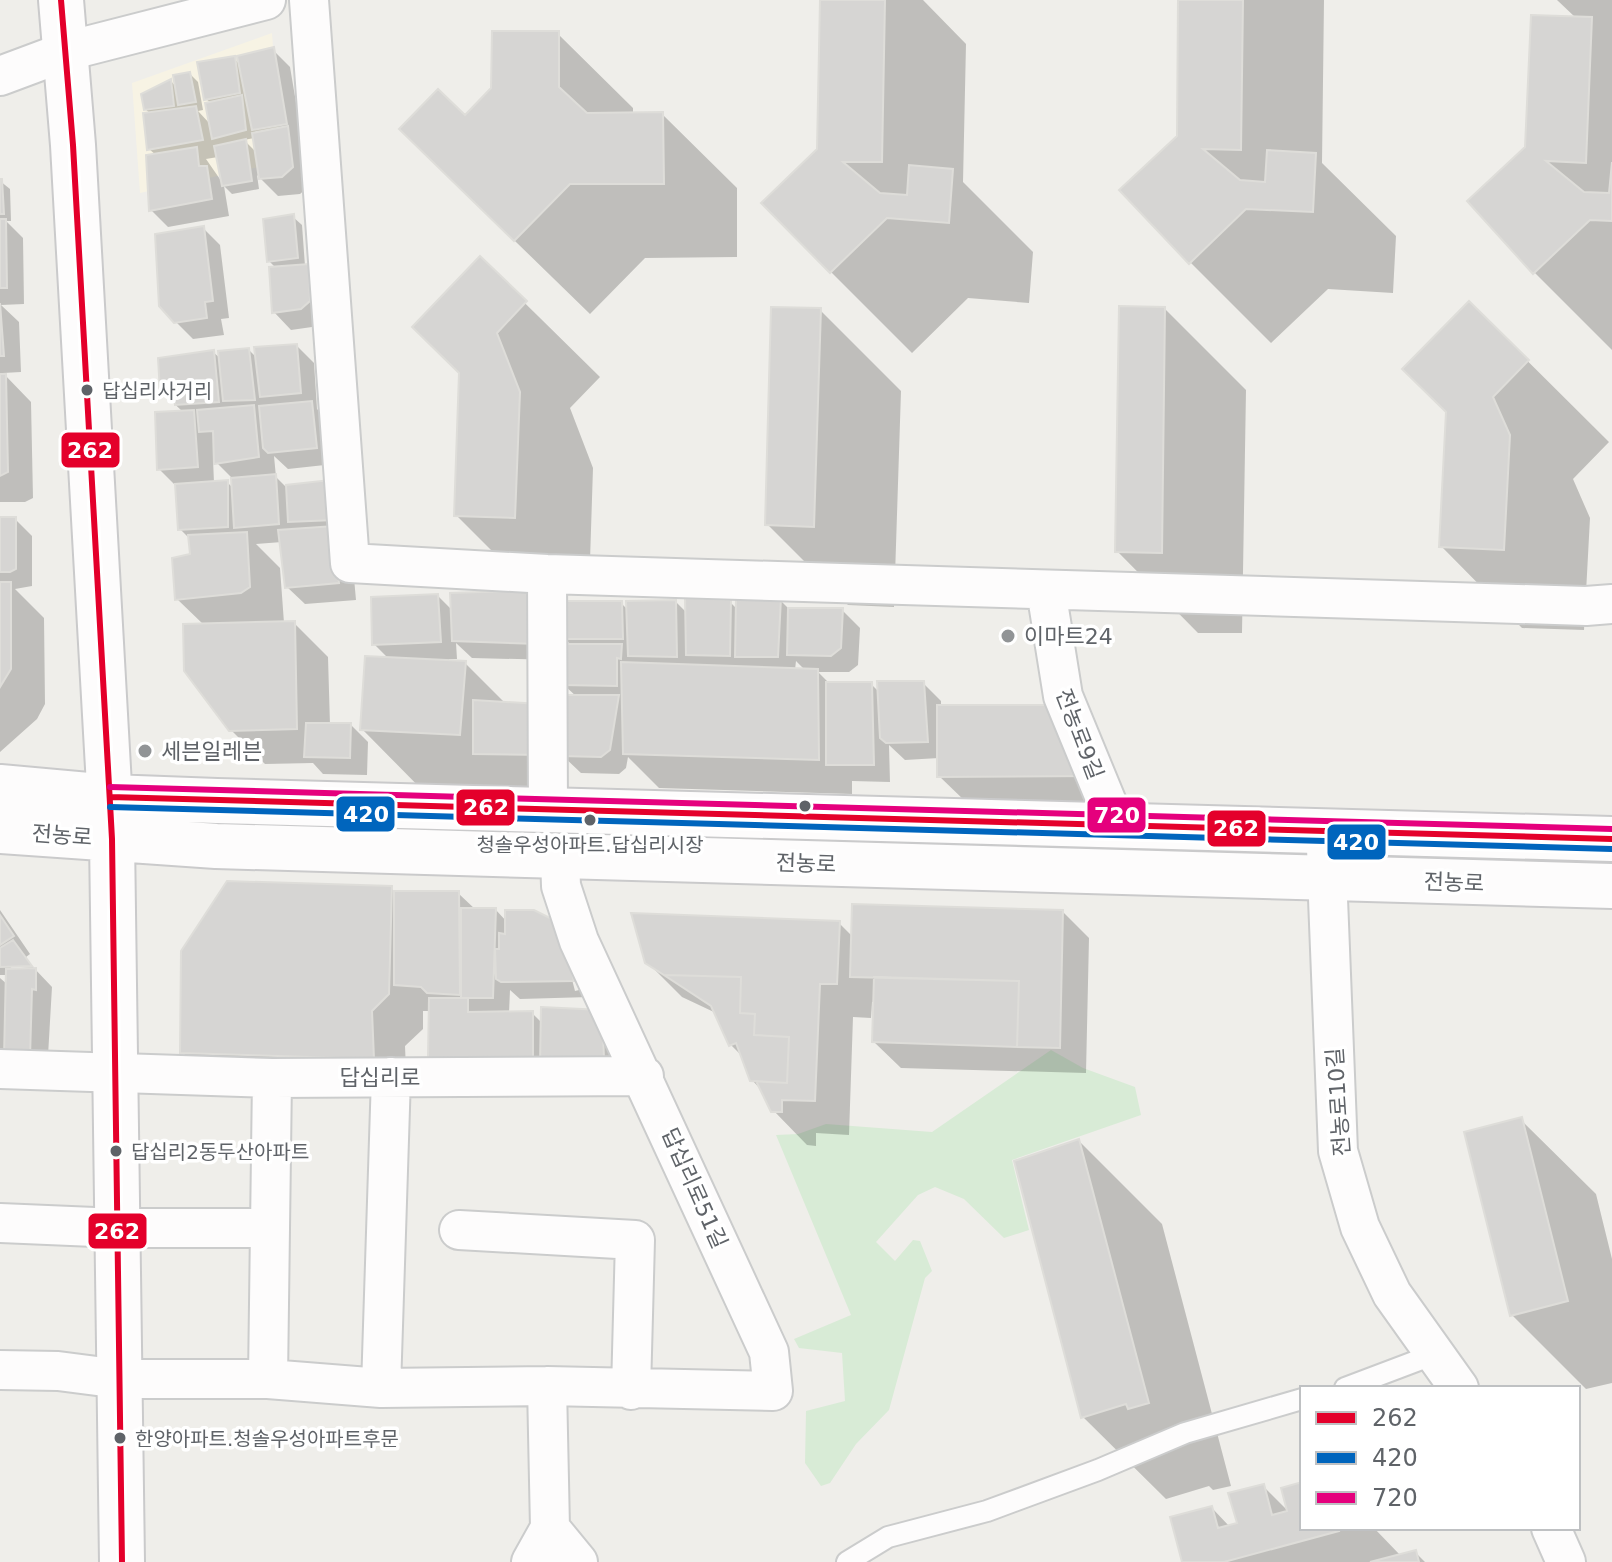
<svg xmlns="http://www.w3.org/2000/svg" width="1612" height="1562" viewBox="0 0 1612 1562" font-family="'DejaVu Sans','Noto Sans KR',sans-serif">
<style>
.commercial{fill:#f7f3e4}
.green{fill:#d8ebd6}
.shadow{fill:#0003;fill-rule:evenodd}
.building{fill:#d6d5d3;stroke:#deddd9;stroke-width:2}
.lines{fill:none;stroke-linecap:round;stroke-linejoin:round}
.service-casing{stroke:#cbcccc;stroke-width:24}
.minor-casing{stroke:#cbcccc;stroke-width:42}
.secondary-casing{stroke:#cacacb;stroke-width:48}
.service{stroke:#fdfcfc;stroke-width:20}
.minor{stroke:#fdfcfc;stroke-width:38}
.secondary{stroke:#fdfcfc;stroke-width:44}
.bus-1-casing{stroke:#fff;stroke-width:12}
.bus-2-casing{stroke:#fff;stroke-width:12}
.bus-3-casing{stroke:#fff;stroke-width:12}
.bus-1{stroke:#e4002b;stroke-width:6}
.bus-2{stroke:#0065bd;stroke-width:6}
.bus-3{stroke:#e5007d;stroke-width:6}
.bus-dot{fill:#5f6368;stroke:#fff;stroke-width:3}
.poi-dot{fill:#919496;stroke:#fff;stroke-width:3}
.labels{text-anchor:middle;stroke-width:7;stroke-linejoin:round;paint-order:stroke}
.bus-label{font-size:20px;fill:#5f6368;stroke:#fff;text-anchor:start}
.poi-label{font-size:22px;fill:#5f6368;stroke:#fff;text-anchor:start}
.street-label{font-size:22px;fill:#5f6368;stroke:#fff}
.line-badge{stroke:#fff;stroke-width:3}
.badge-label{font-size:22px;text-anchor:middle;font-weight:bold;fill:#fff}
</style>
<rect width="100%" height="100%" fill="#efeeea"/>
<path class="commercial" d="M272,33L281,162L140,193L132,83Z"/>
<path class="green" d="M1051,1050L1083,1068L1135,1087L1141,1115L1012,1160L1029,1230L1004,1238L964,1199L935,1187L918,1195L876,1242L895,1261L913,1240L920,1241L932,1271L925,1278L889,1410L856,1444L830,1483L821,1486L805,1463L806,1411L845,1401L842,1353L799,1348L794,1339L851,1315L776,1135L798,1134L826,1124L932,1132Z"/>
<path class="shadow" d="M822,0H923L966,44L963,182L1033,252L1029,303L968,298L912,353L831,272L819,150Z
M1180,0H1324L1322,163L1396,236L1393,293L1328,289L1271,343L1190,262L1179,137Z
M1557,0H1612V350L1534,272L1527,148L1576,18Z
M558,34L633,108V114H662L737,188V257L645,258L590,314L476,203Z
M273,50L290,67L310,185L300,194L278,196L257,175L259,189L232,194L224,186L229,216L168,227L151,210L156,155L149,149L151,114L145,109L171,81L177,88L190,74L198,82L203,110L198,111L211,125V103L206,99L234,59L241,65ZM254,138L257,153L244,140ZM218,157L224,185L206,159Z
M0,181L10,189L11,221H6L23,238L24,304L1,305L19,322L21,372L3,373L31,402L33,498L25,502H0Z
M293,217L302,225L305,266L325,283L319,326L291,330L274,312L276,268L269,261Z
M203,228L220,245L229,318L221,319L224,335L193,339L176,322Z
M480,259L600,377L570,408L593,468L589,592L536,590L555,660L472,658L456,643L457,659H449V662L465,663L506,704L540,706L534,809L436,804L362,729L389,659L374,644L438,596L453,611L533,592L456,515Z
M1469,303L1609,442L1573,479L1590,518L1584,630L1522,628L1441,546Z
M1165,309L1246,390L1242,633H1198L1117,551Z
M820,310L901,391L894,607L848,605L767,524Z
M297,346L314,363L317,409L329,421L334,464L288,469L274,456L276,477L286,487L329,482L351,545L356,600L305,604L287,587L282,542L256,544L280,568L284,623H294L328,657L330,725H351L368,742L367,775L323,774L313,763L265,764L230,729L204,625L177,599L192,556L190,539L180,529L177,487L159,469L183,412L162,392L213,352L221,359L249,350L257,358ZM213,459L233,479V488L227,482L214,483Z
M15,519L32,536V586L15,589L44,618L45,704L37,719L0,752V520Z
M780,600L790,610H842L860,628L858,665L849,672H818L830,684H871L879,692L923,683L941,701V707H1060L1117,802H966L939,776V758L905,760L889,745L890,782L852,781V794L659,788L628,757L626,768L619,774L581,773L563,756L577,697L564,685L572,646L564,638L621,603L628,610L676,602L688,614L730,602L737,609ZM796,661L805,670H795Z
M391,888L396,893H458L476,910H496L507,922L560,933L575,991L579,990L564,933L590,997L520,999L510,990L509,1013H532L543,1024L601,1012L621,1075L549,1079L431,1011H423V1029L405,1046L407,1093L216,1086L182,1052Z
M0,910L30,954L26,957L30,964L14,965L9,969L33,967L52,987L47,1073L0,1072V978L8,985V975H0Z
M1063,912L1089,938L1086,1073L901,1068L874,1042L876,1002H872L871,1018L853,1017L849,1135L816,1133V1146L807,1145L773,1110L763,1092L752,1080L744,1058L731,1045L716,1013L682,997L647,962L839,923L853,937Z
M1521,1120L1596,1194L1612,1259V1383L1586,1389L1512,1315Z
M1079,1141L1162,1224L1231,1486L1213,1490L1209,1486L1166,1499L1083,1417Z
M1302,1484V1528H1374L1401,1556L1415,1552L1425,1562H1184L1212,1508L1230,1527L1239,1524L1263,1486L1290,1513Z"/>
<path class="building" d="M820,0H885L882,162H843L880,193L907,195L909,165L953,169L949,223L887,218L830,273L761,203L817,149Z
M1178,0H1243L1241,150L1203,149L1240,180L1265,182L1267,150L1316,153L1313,212L1246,209L1189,264L1119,190L1177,136Z
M1531,15L1592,17L1586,163L1546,161L1584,192L1609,193L1612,162V221L1590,220L1533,274L1467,201L1525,147Z
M492,31H559V87L587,113L663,112L664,184H570L514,241L399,129L438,89L465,115L491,88Z
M274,47L287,124L252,130L237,56Z
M235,56L240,93L204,100L197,62Z
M190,72L196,102L178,105L173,75Z
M171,79L174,106L144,110L141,94Z
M242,95L246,130L212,139L205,103Z
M196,106L203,140L147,150L143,113Z
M288,126L293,167L282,177L259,179L252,133Z
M246,139L252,181L222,186L214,146Z
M197,147L199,166H207L212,199L149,211L146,155Z
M0,179H2L4,214H0Z
M294,214L298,258L267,262L263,219Z
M0,219H6L7,288H0Z
M204,226L213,301L205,302L207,318L174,323L159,306L155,234Z
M480,256L527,301L497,333L520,392L515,518L454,516L459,373L412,327Z
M309,264L310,301L301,309L272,313L269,267Z
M1469,301L1529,360L1493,397L1510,435L1504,550L1439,547L1446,412L1402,369Z
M0,303L4,356H0Z
M1119,306L1165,307L1162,553L1115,552Z
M771,307L821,308L814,527L765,525Z
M297,344L301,393L260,397L254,347Z
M249,348L255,400L223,401L218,351Z
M214,350L219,402L175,405L174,391L160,392L158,358Z
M0,374H6L8,472L0,476Z
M312,401L317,448L268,453L263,448L259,406Z
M254,405L259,457L214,464L213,431L199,432L197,410Z
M194,410L198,467L157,470L155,412Z
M276,474L279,524L234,528L231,478Z
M228,480V527L178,530L175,484Z
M330,480L334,520L288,522L286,485Z
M0,517H16V569L10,572H0Z
M334,526L339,583L285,588L278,530Z
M247,532L250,587L241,593L175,600L172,558L190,554L188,535Z
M0,582H11V669L0,687Z
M539,590L538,644L452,641L450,593Z
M438,594L441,642L372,645L371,597Z
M685,598L731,600L730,656L686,655Z
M781,598L778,657H735L736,599Z
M676,600L677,657L628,656L626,601Z
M561,601H622L623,639H562Z
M788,608H843L841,648L831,656L787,655Z
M295,621L297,729L229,731L184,671L183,624Z
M562,644H622L621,659L617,658V686L562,685Z
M365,656L466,661L460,735L360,730Z
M621,662L818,669L819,760L623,754Z
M877,681H924L928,742L886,743L880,738Z
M826,682H872L874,765H826Z
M561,695H619L610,750L601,757L561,756Z
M473,700L540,704L543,755L473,754Z
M937,705H1060L1093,776L937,777Z
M306,723H351L350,758L304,757Z
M227,881L392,886L389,994L372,1011L374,1059L180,1053L181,951Z
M394,891H459L460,995L427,993L421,987L394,985Z
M852,904L1063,910L1060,1048L1017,1047L1019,981L850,977Z
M461,908H496L493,998H461Z
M505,910H534L552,919L566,942L574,981L501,982L496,979L495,949H499V933L505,934Z
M631,913L840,921L837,984H820L815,1101L782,1100V1112H771L756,1081L787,1083L789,1037L754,1035L755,1014L740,1013L741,977L664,975L645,963Z
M0,915L14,936L0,945Z
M13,940L32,966L0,967V948Z
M36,968V990L32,989L30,1057H4L6,969Z
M664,975L741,977L740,1013L755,1014L754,1035L789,1037L787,1083L750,1081L736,1043L729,1046L711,1006Z
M874,977L1019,981L1017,1047L872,1042Z
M429,998H468V1012L533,1011V1063L432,1061L428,1058Z
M541,1007L602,1010L604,1058L540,1064Z
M1522,1117L1568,1301L1510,1316L1464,1132Z
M1079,1139L1149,1403L1128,1409L1126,1404L1081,1418L1014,1161Z
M1302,1482V1528H1338L1339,1531L1224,1562H1182L1170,1517L1212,1506L1218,1528L1237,1523L1228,1493L1264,1484L1272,1515L1287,1511L1281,1488Z
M1416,1550L1419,1562H1370Z"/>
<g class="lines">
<g class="service-casing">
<path id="service" d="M1345,1388L1435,1354
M847,1562L888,1537L987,1511L1098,1470L1185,1433L1302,1399"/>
</g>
<g class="minor-casing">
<path id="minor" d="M309,0L350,563L547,574L1586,606L1612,604
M0,76L67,51L266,0
M547,574L548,812
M1046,590L1063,696L1117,827
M1326,848L1338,1151L1360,1227L1392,1294L1459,1388
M0,1069L272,1078L644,1076
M0,1223L118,1228H269
M459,1230L635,1240L631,1390
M0,1370L58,1371L120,1379H268L381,1388L547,1386L773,1391L769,1352L579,941L561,886L560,856
M268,1379L272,1078
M381,1388L391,1077
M550,1528L578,1562
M1551,1528L1566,1562
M531,1562L550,1528L547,1386"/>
</g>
<g class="secondary-casing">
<path id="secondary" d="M61,0L73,145L112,839L122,1562
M0,787L110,797L217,801L1612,839
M0,831L216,846L1612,886"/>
</g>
<use href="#service" class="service"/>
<use href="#minor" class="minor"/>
<use href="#secondary" class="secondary"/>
<g class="bus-1-casing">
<path id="bus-1" d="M61,0L73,145L112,839L122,1562
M110,797L1612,839"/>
</g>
<g class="bus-2-casing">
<path id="bus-2" d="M110,807L1612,849"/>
</g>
<g class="bus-3-casing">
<path id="bus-3" d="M110,787L1612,829"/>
</g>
<use href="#bus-1" class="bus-1"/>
<use href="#bus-2" class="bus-2"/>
<use href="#bus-3" class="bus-3"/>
</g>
<g class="bus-dot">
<circle cx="87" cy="390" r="7"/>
<circle cx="805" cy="806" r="7"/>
<circle cx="590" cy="820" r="7"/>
<circle cx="116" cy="1151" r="7"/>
<circle cx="120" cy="1438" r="7"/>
</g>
<g class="poi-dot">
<circle cx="1008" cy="636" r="8"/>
<circle cx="145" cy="751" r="8"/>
</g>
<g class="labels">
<g class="bus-label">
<text x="102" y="398">답십리사거리</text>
<text x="590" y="852" text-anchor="middle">청솔우성아파트.답십리시장</text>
<text x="131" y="1159">답십리2동두산아파트</text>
<text x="135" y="1446">한양아파트.청솔우성아파트후문</text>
</g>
<g class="poi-label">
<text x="1024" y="644">이마트24</text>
<text x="161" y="759">세븐일레븐</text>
</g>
<g class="street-label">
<text transform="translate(1080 734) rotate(69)" y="8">전농로9길</text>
<text transform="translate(62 835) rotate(4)" y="8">전농로</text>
<text transform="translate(806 863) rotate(2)" y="8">전농로</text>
<text transform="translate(1454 882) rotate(2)" y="8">전농로</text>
<text x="380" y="1085">답십리로</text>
<text transform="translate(1338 1102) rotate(-94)" y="8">전농로10길</text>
<text transform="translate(695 1188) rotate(66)" y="8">답십리로51길</text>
</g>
</g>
<g class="line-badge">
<rect x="60" y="431" width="61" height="38" rx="8" fill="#e4002b"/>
<rect x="455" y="788" width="61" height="39" rx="8" fill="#e4002b"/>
<rect x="335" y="795" width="61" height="38" rx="8" fill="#0065bd"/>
<rect x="1086" y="796" width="61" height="38" rx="8" fill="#e5007d"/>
<rect x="1206" y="809" width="61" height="39" rx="8" fill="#e4002b"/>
<rect x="1326" y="823" width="61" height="38" rx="8" fill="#0065bd"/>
<rect x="87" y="1212" width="61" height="38" rx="8" fill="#e4002b"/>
</g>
<g class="badge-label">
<text x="90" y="458">262</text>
<text x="486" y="815">262</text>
<text x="366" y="822">420</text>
<text x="1117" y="823">720</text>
<text x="1236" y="836">262</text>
<text x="1356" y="850">420</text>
<text x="117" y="1239">262</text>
</g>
<rect x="1300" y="1386" width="280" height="144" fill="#ffffff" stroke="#bfc1c3" stroke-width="2"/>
<rect x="1316" y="1412" width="40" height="12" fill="#e4002b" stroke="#bfc1c3" stroke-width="2"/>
<text x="1372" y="1426" font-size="24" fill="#5f6368">262</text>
<rect x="1316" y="1452" width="40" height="12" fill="#0065bd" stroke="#bfc1c3" stroke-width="2"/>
<text x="1372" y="1466" font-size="24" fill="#5f6368">420</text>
<rect x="1316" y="1492" width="40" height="12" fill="#e5007d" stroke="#bfc1c3" stroke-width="2"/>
<text x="1372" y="1506" font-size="24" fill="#5f6368">720</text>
</svg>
